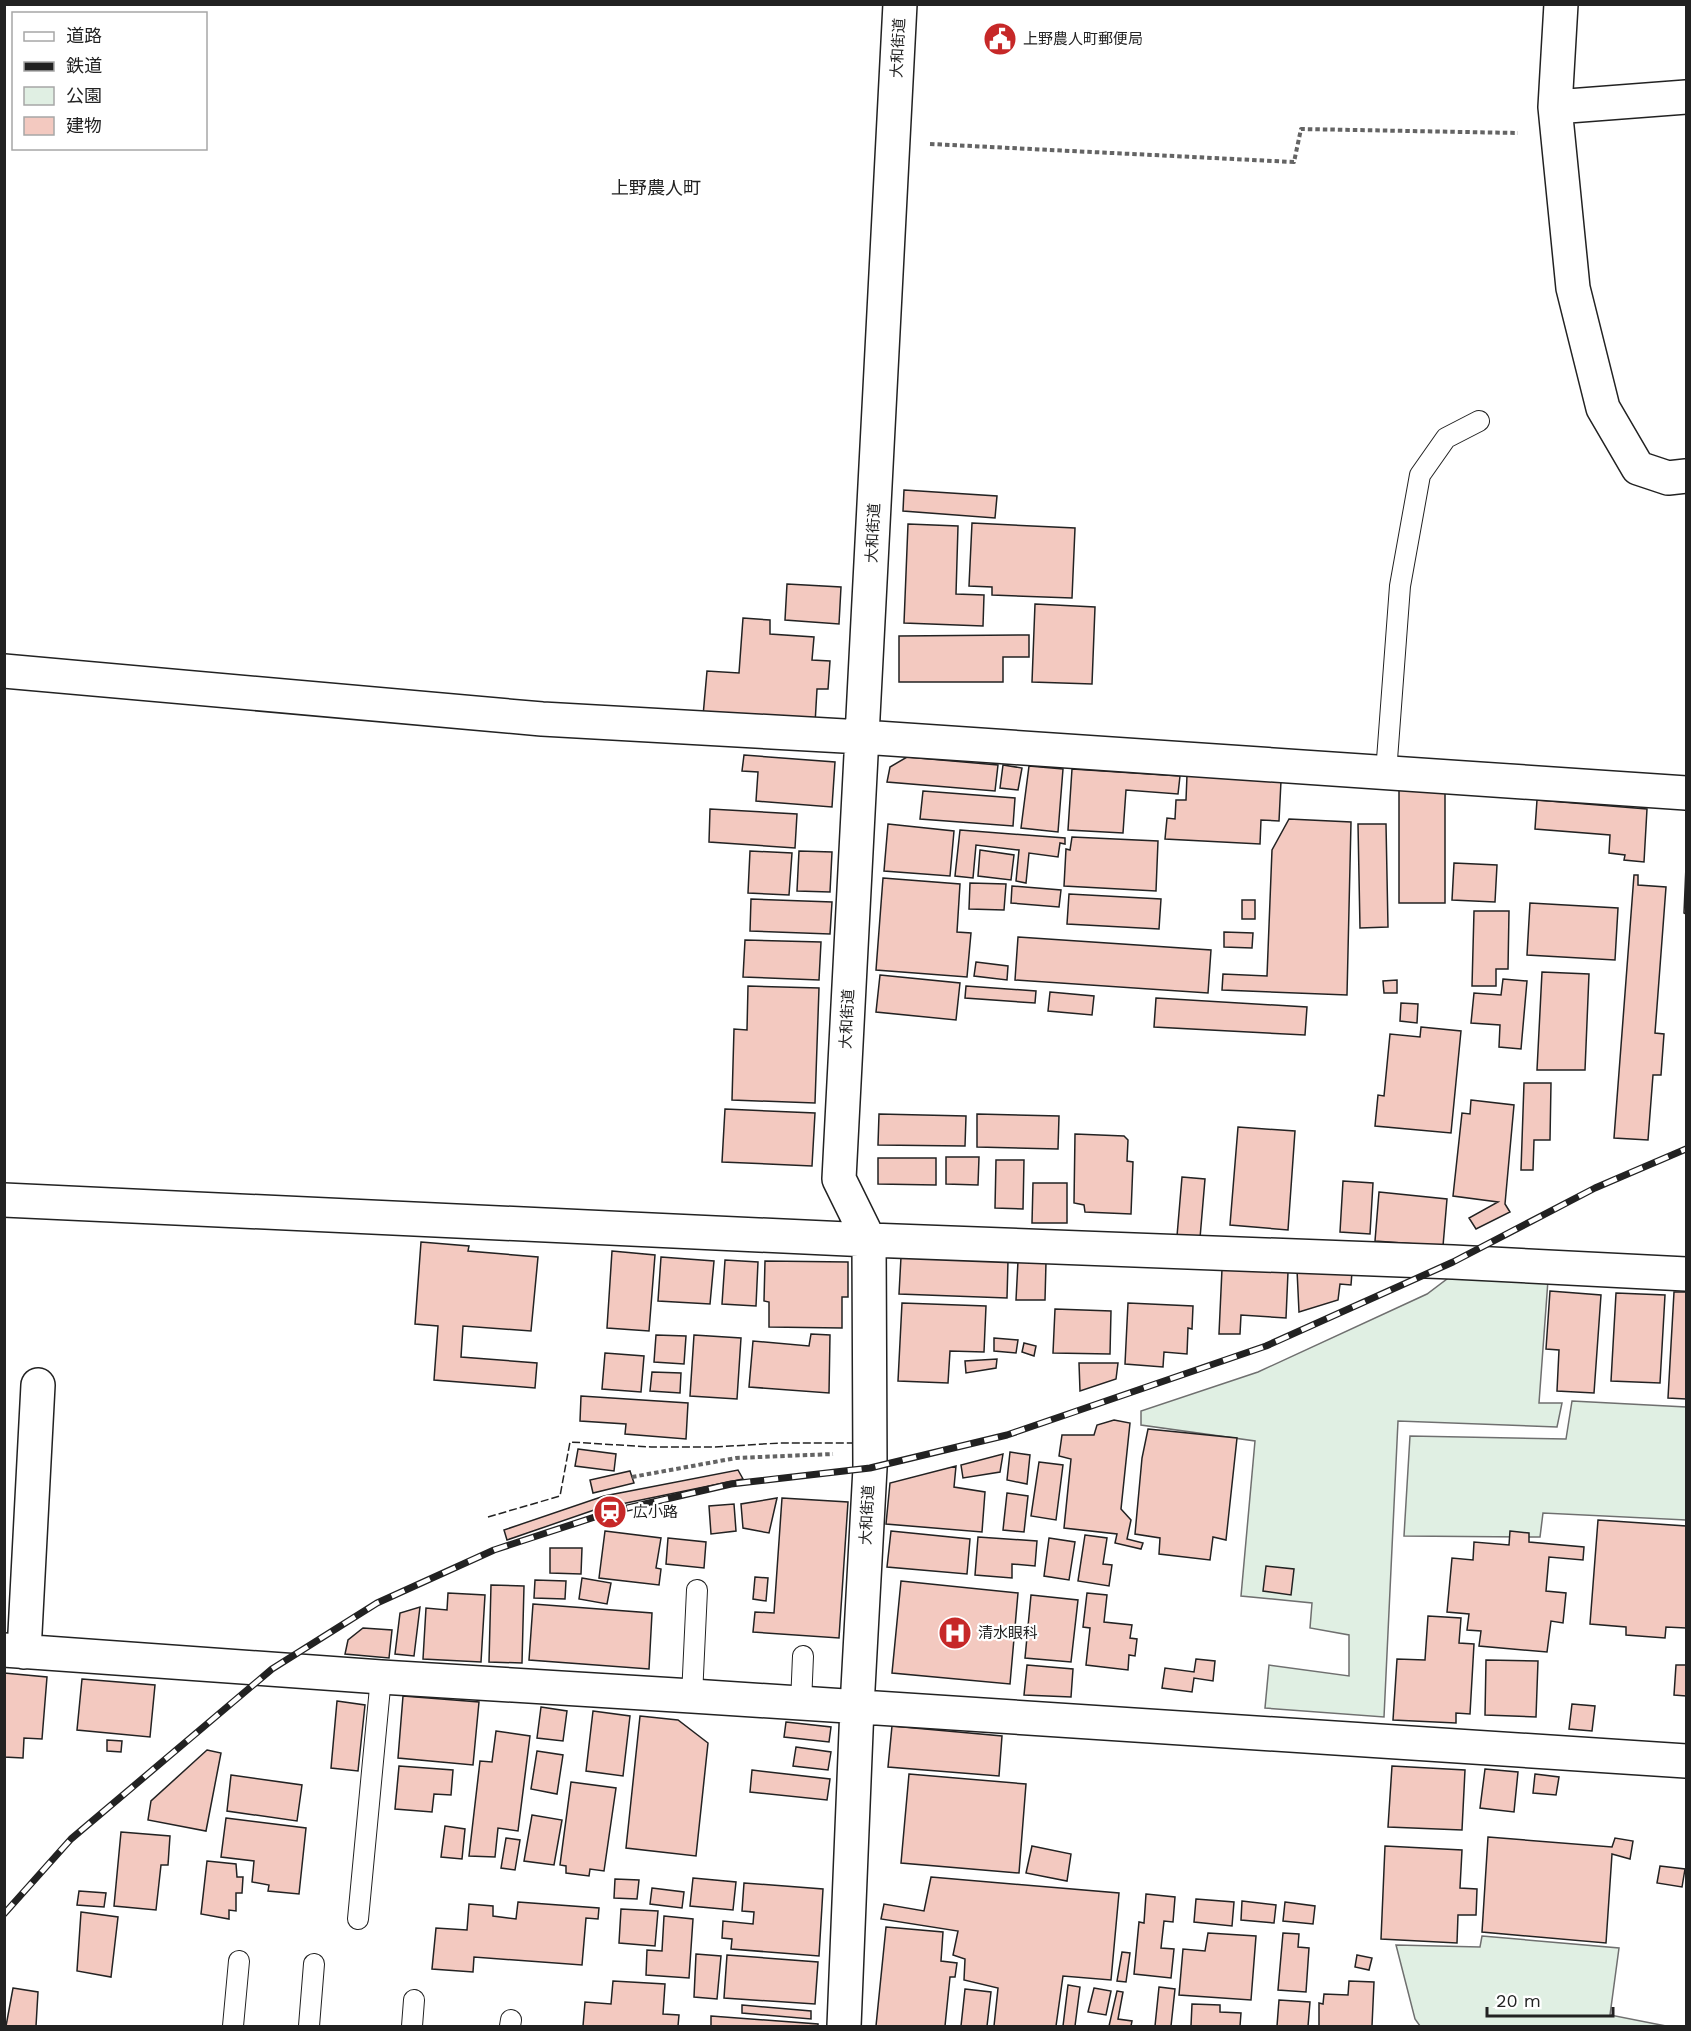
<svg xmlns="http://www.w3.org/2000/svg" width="1691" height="2031" viewBox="0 0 1691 2031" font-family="'Work Sans','Noto Sans JP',sans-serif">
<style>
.green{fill:#e0efe3;stroke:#6f6f6f;stroke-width:1.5}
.building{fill:#f3c9c0;stroke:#222;stroke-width:1.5}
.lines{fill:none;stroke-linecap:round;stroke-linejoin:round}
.service-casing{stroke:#222;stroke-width:22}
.minor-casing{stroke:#222;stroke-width:36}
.path{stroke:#646464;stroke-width:4;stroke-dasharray:4.5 3;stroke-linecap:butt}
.service{stroke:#fff;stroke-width:20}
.minor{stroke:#fff;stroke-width:33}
.rail-casing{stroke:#222;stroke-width:7}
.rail{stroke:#fff;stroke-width:4.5;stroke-dasharray:14;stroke-linecap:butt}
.fence{stroke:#222;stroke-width:1.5;stroke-dasharray:8 3;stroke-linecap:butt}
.labels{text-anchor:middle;stroke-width:4.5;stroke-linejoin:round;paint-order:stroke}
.poi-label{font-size:15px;fill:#222;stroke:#fff;text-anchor:start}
.street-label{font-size:15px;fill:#222;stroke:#fff}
.quarter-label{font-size:18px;fill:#222;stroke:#fff}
</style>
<rect width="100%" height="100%" fill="#fff"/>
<path class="green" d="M1451,1276L1548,1280L1539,1403H1562L1557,1427L1398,1421L1384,1717L1265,1708L1269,1665L1349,1676V1635L1310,1628L1312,1603L1241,1596L1255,1441L1141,1425V1411L1258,1372L1427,1294Z
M1572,1401L1686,1407V1520L1543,1513L1540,1537L1404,1536L1410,1436L1566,1439Z
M1482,1936L1619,1948L1610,2015L1666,2026H1420L1415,2019L1396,1945L1480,1947Z"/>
<path class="building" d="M904,490L997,496L995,518L903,511Z
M972,523L1075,528L1072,598L992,595V587L969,586Z
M908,524L958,526L956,594L984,595L983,626L904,623Z
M787,584L841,587L839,624L785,620Z
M1035,604L1095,607L1092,684L1032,682Z
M743,618L770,620V634L814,637L812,660L830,661L828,689H817L815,724L703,716L707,671L739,673Z
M1029,635V657H1003V682H899V636Z
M744,755L835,762L832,807L756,801L758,772L742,771Z
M907,757L998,765L995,791L887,782L890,767Z
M1003,765L1022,768L1018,790L1000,788Z
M1029,766L1063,769L1058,832L1021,828Z
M1072,769L1180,776L1178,794L1126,790L1123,833L1068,830Z
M1187,775L1281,781L1279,821L1261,820L1260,844L1165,839L1167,818L1175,819L1176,800H1186Z
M1399,790H1445V903H1399Z
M923,791L1015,798L1013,826L920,819Z
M1537,800L1647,809L1644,862L1624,860L1625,855L1609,853L1610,835L1535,829Z
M710,809L797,814L795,848L709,842Z
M1289,819L1351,822L1347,995L1222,990L1223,974L1267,976L1272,850Z
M888,824L954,831L950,876L884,871Z
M1358,824H1386L1388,927L1360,928Z
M960,830L1065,838V844L1060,843L1058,857L1029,853L1026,883L1016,881L1019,850L976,845L973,878L955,876Z
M1072,837L1158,841L1156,891L1064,886L1066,849L1070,850Z
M980,850L1014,855L1011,880L978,876Z
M750,851L792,853L789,895L748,893Z
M799,851L832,852L830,892L797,891Z
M1454,863L1497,865L1495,902L1452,900Z
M1686,866V914L1684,913Z
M1634,875H1638V885L1666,887L1655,1033L1664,1034L1661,1075H1653L1648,1140L1614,1138Z
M883,878L960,884L957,932L971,933L967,977L876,970Z
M970,883L1006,884L1004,910L969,909Z
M1012,886L1061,890L1059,907L1011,903Z
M1069,894L1161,899L1159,929L1067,924Z
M751,899L832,902L830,934L750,931Z
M1242,900H1255V919H1242Z
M1530,903L1618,908L1615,960L1527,955Z
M1474,911H1509L1508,969H1496V986H1472Z
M1224,932L1253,933L1252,948L1224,947Z
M1018,937L1211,950L1208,993L1015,980Z
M745,940L821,942L819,980L743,977Z
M976,962L1008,966L1007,980L974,976Z
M1542,972L1589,974L1585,1070H1537Z
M880,975L960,983L956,1020L876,1012Z
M1503,979L1527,981L1521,1049L1499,1047L1500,1025L1471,1023L1474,993L1501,995Z
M1397,980V993H1384L1383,981Z
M748,986L819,988L815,1103L732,1100L734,1029L747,1030Z
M966,986L1036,991L1035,1003L965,998Z
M1050,992L1094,996L1092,1015L1048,1011Z
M1156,998L1307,1007L1305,1035L1154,1027Z
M1401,1003L1418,1004L1417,1023L1400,1021Z
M1421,1027L1461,1031L1451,1133L1375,1126L1378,1095L1384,1096L1390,1034L1420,1037Z
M1524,1083H1551L1550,1140H1534L1533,1170H1521Z
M1471,1100L1514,1105L1505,1204L1510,1212L1476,1229L1469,1218L1498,1202L1453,1196L1462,1113L1470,1114Z
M725,1109L815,1113L812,1166L722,1162Z
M879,1114L966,1116L965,1146L878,1145Z
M977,1114L1059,1116L1058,1149L977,1147Z
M1238,1127L1295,1131L1288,1230L1230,1225Z
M1075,1134L1124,1136L1128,1140L1127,1161L1133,1162L1131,1214L1085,1212L1084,1205L1074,1203Z
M946,1157H979L978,1185L946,1184Z
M878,1158H936V1185L878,1184Z
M996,1160H1024L1023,1209L995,1208Z
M1182,1177L1205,1179L1200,1238L1177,1236Z
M1343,1181L1373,1183L1370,1234L1340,1232Z
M1033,1183H1067V1223H1032Z
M1379,1192L1447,1199L1443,1246L1375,1241Z
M421,1242L469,1246L468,1251L538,1257L531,1331L463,1326L461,1357L537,1363L535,1388L434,1380L438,1326L415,1324Z
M612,1251L655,1255L649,1331L607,1328Z
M661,1257L714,1261L710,1304L658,1301Z
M901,1257L1008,1261L1007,1298L899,1294Z
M725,1260L758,1262L756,1306L722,1304Z
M765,1261L848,1262V1297H842V1328L769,1327V1302L764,1301Z
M1018,1261L1046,1262L1045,1300H1016Z
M1222,1269L1288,1272L1286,1318L1241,1315L1240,1334H1219Z
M1297,1270L1352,1272L1351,1285L1340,1284L1338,1300L1299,1312Z
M1550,1291L1601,1295L1594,1393L1557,1391L1559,1350L1546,1349Z
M1674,1292H1686V1399L1668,1398Z
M1616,1293L1665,1295L1660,1383L1611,1381Z
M902,1303L986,1306L984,1352L950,1351L948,1383L898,1381Z
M1128,1303L1193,1306L1192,1329L1188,1328L1187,1354L1164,1352L1163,1367L1125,1364Z
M1055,1309L1111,1311L1110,1354L1053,1353Z
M811,1334L830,1335L829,1393L749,1387L753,1341L809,1346Z
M656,1335L686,1336L684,1364L654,1362Z
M694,1335L741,1338L737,1399L690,1396Z
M994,1338L1018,1340L1016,1353L994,1351Z
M1024,1343L1036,1346L1034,1356L1022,1352Z
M605,1353L644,1356L641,1392L602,1389Z
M997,1359L996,1368L966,1373L965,1361Z
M1079,1363H1118L1116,1379L1080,1391Z
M652,1372L681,1373L680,1393L650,1391Z
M581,1396L688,1403L686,1439L625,1434L626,1424L580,1421Z
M1114,1420L1130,1423L1121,1509L1131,1520L1127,1539L1143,1543L1141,1549L1115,1543L1117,1534L1064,1528L1071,1459L1059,1456L1062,1435H1094L1097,1425Z
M1148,1429L1237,1438L1226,1540L1213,1537L1210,1560L1159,1554L1160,1538L1135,1534L1142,1458Z
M578,1449L616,1454L614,1471L575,1466Z
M1010,1452L1030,1455L1027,1484L1007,1480Z
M1003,1454L1000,1472L963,1478L961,1465Z
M1039,1462L1063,1465L1056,1520L1031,1516Z
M956,1466L954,1487L985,1492L982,1532L886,1524L890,1483Z
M738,1470L743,1479L597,1509L507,1540L504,1530L604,1496Z
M630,1471L634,1483L593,1493L590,1480Z
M1007,1493L1028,1496L1024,1532L1003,1530Z
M777,1498L769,1533L743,1528L741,1504Z
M782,1498L848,1502L839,1638L753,1632L755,1612L774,1613Z
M734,1504L736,1531L711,1534L709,1506Z
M1598,1520L1686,1526V1628L1666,1627L1665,1638L1626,1635V1627L1590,1624Z
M605,1531L661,1538L656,1568L661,1569L659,1585L599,1578Z
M891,1531L970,1539L967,1574L887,1567Z
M1510,1531L1529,1533V1542L1584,1547L1583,1560L1549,1557L1546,1591L1566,1593L1563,1623L1551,1621L1547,1652L1479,1646L1481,1631L1467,1630L1469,1614L1447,1612L1452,1558L1473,1560L1474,1542L1509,1545Z
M1085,1535L1107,1538L1103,1564L1112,1565L1109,1586L1078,1581Z
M978,1537L1037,1541L1035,1566L1012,1564V1578L975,1575Z
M668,1538L706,1542L704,1568L666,1564Z
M1049,1538L1075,1542L1069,1580L1044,1576Z
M550,1548H582L581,1574L550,1573Z
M1266,1566L1294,1569L1291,1595L1263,1591Z
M755,1577L768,1578L766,1601L753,1599Z
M582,1578L611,1583L607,1604L579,1599Z
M535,1580L566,1581L565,1599L534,1598Z
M901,1581L1018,1593L1010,1684L892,1673Z
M491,1585L524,1586L522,1663L489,1662Z
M448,1593L485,1595L481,1662L423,1659L426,1608L447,1610Z
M1087,1593L1107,1595L1104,1622L1132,1625L1130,1638L1137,1639L1135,1656L1129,1655L1128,1670L1086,1665L1090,1628L1083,1627Z
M1031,1595L1078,1600L1071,1662L1025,1658Z
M533,1604L652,1613L649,1669L529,1660Z
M420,1607L414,1656L395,1654L400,1613Z
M1428,1616L1461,1618L1459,1643L1474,1644L1470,1714L1456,1713V1723L1393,1720L1397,1659L1425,1660Z
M363,1628L392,1630L389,1658L345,1654L348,1640Z
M1196,1659L1215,1661L1213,1681L1194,1678L1192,1692L1162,1688L1165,1668L1194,1672Z
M1486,1660L1538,1661L1536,1717L1485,1715Z
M1027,1665L1073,1669L1071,1697L1024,1695Z
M1676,1665H1686V1696L1674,1695Z
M4,1673L47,1677L42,1739L24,1738L23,1758L4,1757Z
M82,1679L155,1685L150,1737L77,1730Z
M403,1696L479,1702L473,1765L398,1758Z
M337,1701L365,1705L358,1771L331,1768Z
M1572,1704L1595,1706L1592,1731L1569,1729Z
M541,1707L567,1711L563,1741L537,1738Z
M593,1711L630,1716L623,1776L586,1771Z
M640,1716L678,1720L708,1743L696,1856L626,1848Z
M786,1722L831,1727L829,1742L784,1737Z
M892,1726L1002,1736L999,1776L888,1767Z
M496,1731L530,1736L518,1831L498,1828L495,1857L469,1856L480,1761L492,1762Z
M107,1740L122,1741L121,1752L107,1751Z
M796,1747L831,1752L828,1770L793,1766Z
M207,1750L221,1753L206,1831L148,1820L151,1801Z
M537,1751L563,1755L557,1794L531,1789Z
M399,1766L453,1770L451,1795L434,1794L432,1812L395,1809Z
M1392,1766L1465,1770L1462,1830L1388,1827Z
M1485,1769L1518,1772L1514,1812L1480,1808Z
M752,1770L830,1779L827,1800L750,1792Z
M909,1774L1026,1784L1019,1873L901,1863Z
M1535,1774L1559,1777L1556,1795L1533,1793Z
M231,1775L302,1785L297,1821L227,1811Z
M571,1782L616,1788L604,1871L590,1869L589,1876L566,1873V1866L560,1865Z
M532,1815L562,1820L554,1865L524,1861Z
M226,1818L306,1828L299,1894L268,1891L269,1885L252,1882L254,1861L221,1857Z
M445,1826L465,1829L462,1859L441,1857Z
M121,1832L170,1836L168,1865H161L156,1910L114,1906Z
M1488,1837L1612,1847L1615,1838L1633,1841L1630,1859L1612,1854L1606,1943L1482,1932Z
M506,1838L520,1840L515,1870L501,1868Z
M1032,1846L1071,1854L1067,1881L1026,1873Z
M1385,1846L1462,1850L1460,1888L1477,1889L1476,1915H1458L1457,1943L1381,1939Z
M207,1861L236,1864L237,1877H243L242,1893H236V1911L229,1910V1919L201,1914Z
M1660,1866L1685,1869L1682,1887L1657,1883Z
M931,1877L1119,1893L1111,1980L1063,1976L1056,2026H994L998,1988L964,1980L965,1959L953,1955L958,1931L881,1919L884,1904L924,1911Z
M693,1878L736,1882L733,1910L690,1906Z
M615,1879L639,1880L637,1899L614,1898Z
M744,1883L823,1889L819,1956L731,1949L732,1939L722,1938L723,1921L753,1924L754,1912L742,1911Z
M652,1888L684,1892L682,1908L650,1904Z
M79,1891L106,1893L104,1907L77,1905Z
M1146,1894L1175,1897L1173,1922L1164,1921L1161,1948L1174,1949L1171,1978L1134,1974L1139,1922L1144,1923Z
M1196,1899L1234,1902L1232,1926L1194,1922Z
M1242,1901L1276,1905L1274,1923L1241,1920Z
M518,1902L599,1908L598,1919L586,1918L582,1965L474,1957L473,1972L432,1969L436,1928L467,1930L469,1904L493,1906V1916L516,1919Z
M1285,1902L1315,1906L1313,1924L1283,1921Z
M621,1909L658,1911L655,1946L619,1943Z
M81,1912L118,1917L111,1977L77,1971Z
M664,1916L693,1919L689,1978L646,1975L647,1950L662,1951Z
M886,1927L943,1932L941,1961L957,1963L955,1977H950L945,2026H876Z
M1208,1933L1256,1936L1251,2000L1179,1995L1183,1949L1205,1951Z
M1283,1933L1299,1934L1298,1947L1309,1948L1306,1992L1278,1990Z
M1122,1952L1130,1953L1126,1982L1117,1981Z
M696,1954L721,1956L717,1999L694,1997Z
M727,1955L818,1962L815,2004L724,1998Z
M1357,1955L1372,1958L1369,1970L1355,1967Z
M613,1981L665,1984L663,2014L679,2015L678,2026H583L585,2002L611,2004Z
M1349,1981L1374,1982L1372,2026H1319V2003L1323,2004L1324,1994L1348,1995Z
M1068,1985L1080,1987L1075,2026H1063Z
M1159,1987L1175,1989L1171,2026H1155Z
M13,1988L38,1992L36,2026H6Z
M1094,1988L1111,1991L1106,2015L1088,2012Z
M965,1989L991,1992L987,2026H961Z
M1117,1991L1123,1992L1118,2019L1132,2021L1131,2026H1109Z
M1279,2000L1310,2002L1308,2026H1277Z
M1192,2004L1220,2005V2012L1241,2013L1240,2026H1191Z
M742,2005L811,2011V2019L742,2013Z
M711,2016L818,2024V2026H711Z"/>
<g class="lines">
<g class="service-casing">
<path id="service" d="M1386,773L1400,586L1420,475L1446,438L1479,421
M692,1696L697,1590
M801,1703L803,1656
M358,1919L381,1677
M233,2026L239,1961
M309,2026L314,1964
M412,2026L414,2000
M510,2026L511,2020"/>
</g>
<g class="minor-casing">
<path id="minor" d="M1561,4L1555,107L1573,288L1603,408L1638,468L1668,478L1686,476
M1555,107L1686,97
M4,671L542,719L862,737L1686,793
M4,1200L869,1240L1453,1262L1686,1274
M4,1650L381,1677L692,1696L1686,1761
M24,1652L38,1385
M844,2026L857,1707L870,1468L869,1240L839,1179L900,4"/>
</g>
<path class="path" d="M930,144L1294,162L1301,129L1518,133
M632,1477L736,1458L833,1454"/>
<use href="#service" class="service"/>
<use href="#minor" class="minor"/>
<g class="rail-casing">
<path id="rail" d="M4,1914L71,1839L272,1669L377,1603L494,1550L610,1512L731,1484L870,1468L1007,1435L1266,1346L1453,1262L1595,1188L1686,1149"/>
</g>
<use href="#rail" class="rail"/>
<path class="fence" d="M488,1517L560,1496L570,1442L651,1447H715L780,1443H852"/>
</g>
<defs>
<g id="civic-disc" transform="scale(1.725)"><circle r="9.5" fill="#c62828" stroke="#fff"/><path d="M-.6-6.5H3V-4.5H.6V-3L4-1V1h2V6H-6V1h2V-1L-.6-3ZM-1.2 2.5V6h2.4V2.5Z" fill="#fff"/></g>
<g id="station-disc" transform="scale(1.725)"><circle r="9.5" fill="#c62828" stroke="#fff"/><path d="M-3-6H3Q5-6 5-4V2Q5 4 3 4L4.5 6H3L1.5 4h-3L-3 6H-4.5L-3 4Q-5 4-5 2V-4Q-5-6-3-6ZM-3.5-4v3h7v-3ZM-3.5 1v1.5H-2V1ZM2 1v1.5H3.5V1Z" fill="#fff"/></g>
<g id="hospital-disc" transform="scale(1.725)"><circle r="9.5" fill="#c62828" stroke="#fff"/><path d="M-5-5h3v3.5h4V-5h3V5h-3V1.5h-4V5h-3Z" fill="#fff"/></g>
</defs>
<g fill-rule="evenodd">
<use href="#civic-disc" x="1000" y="39"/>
<use href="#station-disc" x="610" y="1512"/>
<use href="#hospital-disc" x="955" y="1633"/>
</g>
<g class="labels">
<g class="poi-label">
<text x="1023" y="44">上野農人町郵便局</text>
<text x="633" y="1517">広小路</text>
<text x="978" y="1638">清水眼科</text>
</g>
<g class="street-label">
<text transform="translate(898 48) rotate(-87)" y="5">大和街道</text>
<text transform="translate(873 533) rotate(-87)" y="5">大和街道</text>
<text transform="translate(847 1019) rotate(-87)" y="5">大和街道</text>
<text transform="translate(867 1515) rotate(-87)" y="5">大和街道</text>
</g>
<g class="quarter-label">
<text x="656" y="194">上野農人町</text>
</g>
</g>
<rect width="1691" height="2031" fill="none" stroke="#222222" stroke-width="12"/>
<rect x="12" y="12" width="195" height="138" fill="#ffffff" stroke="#a7a7a7" stroke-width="1.5"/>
<rect x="24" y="32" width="30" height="9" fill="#ffffff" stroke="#a7a7a7" stroke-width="1.5"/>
<text x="66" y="42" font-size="18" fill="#222222">道路</text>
<rect x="24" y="62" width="30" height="9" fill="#222222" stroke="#a7a7a7" stroke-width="1.5"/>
<text x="66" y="72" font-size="18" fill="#222222">鉄道</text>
<rect x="24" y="87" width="30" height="18" fill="#e0efe3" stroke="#a7a7a7" stroke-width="1.5"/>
<text x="66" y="102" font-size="18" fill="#222222">公園</text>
<rect x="24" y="117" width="30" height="18" fill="#f3c9c0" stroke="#a7a7a7" stroke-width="1.5"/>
<text x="66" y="132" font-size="18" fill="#222222">建物</text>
<path d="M1487 2007v9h126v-9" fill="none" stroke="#222222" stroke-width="3"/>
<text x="1496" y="2007" font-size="18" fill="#222222" stroke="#ffffff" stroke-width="4.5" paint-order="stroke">20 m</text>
</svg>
